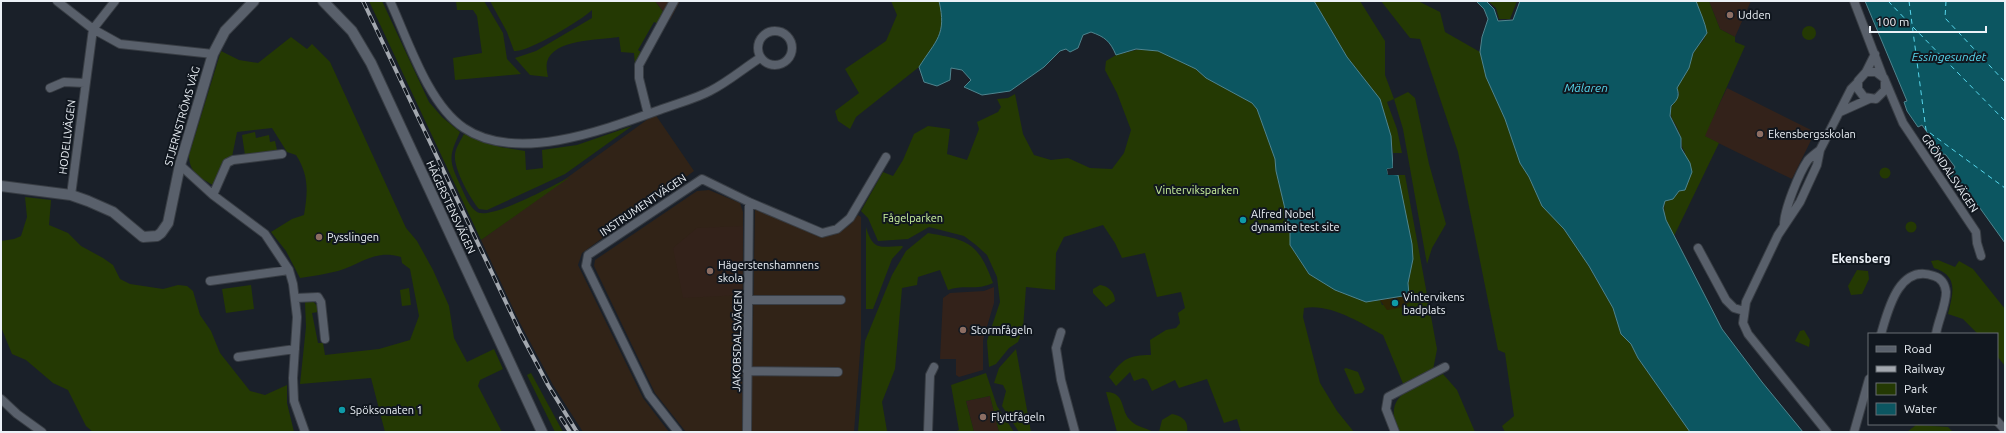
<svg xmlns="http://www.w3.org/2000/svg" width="2006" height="433" viewBox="0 0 2006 433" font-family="Ubuntu,sans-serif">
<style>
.industrial{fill:#312317}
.education{fill:#33221a}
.green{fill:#243903}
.sand{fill:#2e2605}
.water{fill:#0c5661;stroke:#4f848e}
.pier{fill:#1a2029}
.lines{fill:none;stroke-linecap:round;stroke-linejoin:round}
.ferry{stroke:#57d6ec;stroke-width:1;stroke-dasharray:5 4;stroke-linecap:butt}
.minor-casing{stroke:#383d44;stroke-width:10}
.tertiary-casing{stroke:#383d44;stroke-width:12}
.minor{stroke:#59606b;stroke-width:8}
.tertiary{stroke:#59606b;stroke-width:10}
.rail-casing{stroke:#a3a8af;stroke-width:4}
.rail{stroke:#11171f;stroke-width:2.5;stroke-dasharray:8;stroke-linecap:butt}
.education-dot{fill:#8d6e63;stroke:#11171f;stroke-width:1.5}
.culture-dot{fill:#0f9aa8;stroke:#11171f;stroke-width:1.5}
.labels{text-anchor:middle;stroke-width:4;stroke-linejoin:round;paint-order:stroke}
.poi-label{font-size:11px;fill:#ecf1f7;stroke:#11171f;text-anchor:start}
.street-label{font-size:11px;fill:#ecf1f7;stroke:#11171f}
.park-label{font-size:11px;fill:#cbf29f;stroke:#11171f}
.water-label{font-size:12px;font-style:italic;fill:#57d6ec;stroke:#11171f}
.neighbourhood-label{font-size:12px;font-weight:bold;fill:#ecf1f7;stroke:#11171f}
</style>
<rect width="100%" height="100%" fill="#1a2029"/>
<path class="industrial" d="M655,114L694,171L582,253L578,265L643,398L669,432H583L553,385L520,323L481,240Z
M709,190L740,203L743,212L742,432H686L655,393L594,266L595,260L697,191Z
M758,208L820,235H831L840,232L851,224L858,215L861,217V340L854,432H751L755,210Z"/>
<path class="education" d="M655,1H680L670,20Z
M1709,1H1751L1735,37L1720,29Z
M1727,88L1815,132L1792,179L1704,136Z
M743,226L742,295L683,298L673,248L697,228Z
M994,287V303L983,340V370L959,377L956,375V359H940L943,298L950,293L984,291Z
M990,396L999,432H974L966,401Z"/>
<path class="green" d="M369,1H382L429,102L442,117L460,132C448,158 449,161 461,187C465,195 469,207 477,212C491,220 554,185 570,177L481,240Z
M456,1H484L503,33L507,59L521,74L455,80L453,58L482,53L477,16L473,10H457Z
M490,1H655L664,13L659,24L654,22L638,50L642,53L635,65L634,53L621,52L619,37C599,40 553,39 547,62C546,66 547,72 548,77L530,75L515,58L536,51L592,18V10C582,20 527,53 514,51L507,32Z
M891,1H939L943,22L940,34L933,47L919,67L856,117L850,129L838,121L835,111L859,93L845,69L886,41L897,15Z
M1314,1H1360L1385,41V75L1394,99L1408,92L1415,98L1429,164L1446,224L1432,248L1427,264L1403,129L1394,99L1387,102L1397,129L1402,153H1393L1391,136L1380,99L1347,57Z
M1381,1H1418L1440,12L1445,32L1480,52L1486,77L1505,119L1520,163L1529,177L1542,206L1555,217L1581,253L1613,308L1621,334L1631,344L1638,358L1690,432H1505L1502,426L1514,416L1505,353L1498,350L1458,152L1420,39L1410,38Z
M1488,1H1517L1510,19H1499L1496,8Z
M1696,1H1709L1720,29L1735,37V42L1745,46L1705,136L1719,143L1674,236C1668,224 1662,214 1665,201L1673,199L1685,152C1681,147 1682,144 1681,138C1675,116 1662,118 1679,94L1677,88C1685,75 1688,68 1693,54C1695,48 1701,44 1704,39C1709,30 1699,10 1696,1Z
M1802 33a7 7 0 1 1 14 0a7 7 0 1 1-14 0Z
M291,37L307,49L312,44L330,62L406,228L417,241L433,270L449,306L454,338L467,362L494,349L503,369L480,380L478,386L502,432H385L371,378L300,384L306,327L305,301H313L317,306L318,312L312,313L318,343H323L325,355L379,349L410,340L419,316L410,269L402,263L401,257C375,249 361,264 338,271C326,274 313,276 300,278L286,251L271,232L292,219L304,215C308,192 309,175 296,155L287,152L272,128L237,132L232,157L214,186C200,177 189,173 189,155L221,51L239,60L258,63Z
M1144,48L1158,51L1196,69L1206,78L1252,103L1257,109L1275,159L1276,171L1290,230V245L1309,274L1335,290L1366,302L1380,300L1382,305L1410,302L1408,283L1413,259L1398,175H1405L1437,349L1433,370L1404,386L1383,335C1361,323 1330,303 1304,308L1303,317L1320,383L1337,411L1354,432H1241L1237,419L1224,423L1207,379L1179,388L1175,380L1152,391L1147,380L1143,378L1134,381L1130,372L1116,386L1109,377C1123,359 1128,355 1151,355L1150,340L1166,330L1176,328L1180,323L1178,313L1185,308L1181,292L1157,297L1145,253L1122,258L1115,243L1103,225L1064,237L1056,253L1055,290L1026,287L1023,329L1018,342L1009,348L996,364L989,367L987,341L1000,302L997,277L987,255L976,245L964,236L929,227L908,239L878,241L868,218L861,211L883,172L893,176L903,160L914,134L928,126L950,129L947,154L967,160L979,129L977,122L998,112L1001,107L997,99L1008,98L1015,94L1023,134L1034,155L1051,160L1068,158L1090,168L1112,169L1124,153L1131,130L1117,93L1105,70L1106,61L1116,55Z
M632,126L565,174L487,210L479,209C470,198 453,168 455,154C456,147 461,140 464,134L500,147L525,151L526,170L543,168L542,150L577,145Z
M255,132L256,138L269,135L270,142L275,141L277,150L245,155L242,135Z
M1879.5 173a5.5 5.5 0 1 1 11 0a5.5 5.5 0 1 1-11 0Z
M25,197L51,200L49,225L68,233L81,246L103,258L113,265L120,279L130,284L163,289L178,285L187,286L193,291L200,315L211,331L220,353L250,391L265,395L287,385V403L294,432H93L86,426L68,390L53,383L26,360L12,354L1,327V241L14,239L21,236L27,217Z
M1905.5 227a5.5 5.5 0 1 1 11 0a5.5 5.5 0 1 1-11 0Z
M866,227C873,251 880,247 902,246L903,247L892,259L873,309H866Z
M928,233C968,240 978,242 993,283C977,291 963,284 948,290L940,270L918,277L917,285L902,288L895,369L882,402L887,431L858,432L865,341L892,275L906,251Z
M1938,260L1955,267L1959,261L1973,269L2005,309V366L1997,356V334H1978L1963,319L1948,314C1953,293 1959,276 1934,268L1931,261Z
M1857,270L1868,271L1869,279L1862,294L1851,295L1848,286Z
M251,285L254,309L226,313L222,289Z
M1100,285C1109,286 1115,293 1115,301L1106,307L1093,293V289Z
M409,288L411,305L402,306L400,290Z
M1804,330L1810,340L1809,347L1795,341L1800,331Z
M1016,349L1031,432H1019L1002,406L1006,391L1003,385L994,383L999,368Z
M1346,368L1358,372L1365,389L1362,393L1355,394L1344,369Z
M531,373L563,432H555L527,375Z
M986,373L997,406L1014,432H999L990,396L966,401L974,432H954L959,430L951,385Z
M1443,374L1457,390L1475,432H1398C1382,392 1414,389 1443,374Z
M1106,392C1127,393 1119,410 1131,421C1137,427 1146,428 1154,432H1117Z
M1172,414C1182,416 1189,421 1187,432H1159L1162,420Z
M1916,425L1948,427L1953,432H1907Z"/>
<path class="sand" d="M1409,295L1410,302C1404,308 1396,309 1387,310L1380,300Z"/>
<path class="water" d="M939,1H1314L1347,57L1380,99L1391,136L1393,168L1387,169L1388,174L1398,175L1412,244L1413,259L1408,283L1409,295L1366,302L1335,290L1309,274L1290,245V230L1276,171L1275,159L1257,109L1252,103L1206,78L1196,69L1158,51L1136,49L1116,55C1110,41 1105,37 1091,32L1083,35L1078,48L1070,52L1066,49L1060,51L1044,67L1010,91L982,95L964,87L971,80L962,70L951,68L950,80L937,86L924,82L919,67C936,40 947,35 939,1Z
M1476,1H1486L1494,9L1498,21L1513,20L1520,1H1696C1700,12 1705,22 1707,33L1693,53L1689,68L1677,88C1680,97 1677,100 1671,106L1670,116L1681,138V148L1690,163L1692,172L1685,190L1679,191L1673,199L1665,201L1663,208L1666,220L1722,329L1762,382L1803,432H1690L1638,358L1631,344L1621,334L1613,308L1589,266L1564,229L1542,206L1529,177L1520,163L1505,119L1486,77L1480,52L1482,37L1488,19L1484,9Z
M1865,1H2005V243L1967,190L1962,193L1949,176L1955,167L1946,155L1944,154L1938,158L1924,138L1929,135L1922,125L1918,127L1907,111L1904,102L1907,101Z"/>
<path class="pier" d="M1393,153H1395V169L1389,171L1390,173H1398V175H1388L1387,169L1393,168Z"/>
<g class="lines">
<path class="ferry" d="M1888,1L1911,25
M1909,1L1926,130L2005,188
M1946,1L1945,18L2005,82
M1913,27L2005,121"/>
<g class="minor-casing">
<path id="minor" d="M57,1L93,29L120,44L213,54
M390,1C408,40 428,104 464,128C517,164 607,129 662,109C678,103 695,99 710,91C728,82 744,68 760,58
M1854,1L1883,77
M758 48a17 17 0 1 1 34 0a17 17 0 1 1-34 0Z
M1866,72L1875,54
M1885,82V90L1876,99L1864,97L1858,89V81L1866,72H1876L1884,78L1903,123L1976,232L1977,243L1981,256
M50,88L64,82L85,83
M1840,112L1869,99
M648,114L639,78V65L674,1
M180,165L213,195L265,234L289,270L293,284L297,317L293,378L294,401L305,432
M71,195L93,29L115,1
M213,195L227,163L233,160L282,154
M1784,225C1784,210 1799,173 1808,160C1811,157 1816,153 1820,150
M1698,248L1726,300L1734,308L1744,311
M210,281L289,270
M296,298L318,297L321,302L325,339
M748,300H841
M1061,332L1056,348L1061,380L1075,432
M1881,334C1888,310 1899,263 1934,276C1941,278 1945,284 1946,292C1946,305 1938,321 1936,334
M238,357L295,349
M747,371L838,372
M1,399L17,414L42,432
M1997,421L2005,430
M678,432L649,395L586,266L588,255L702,179L749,202L822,233L837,229L850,218L886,157
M747,432L749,202
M928,432L930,375L934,367
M1395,432L1386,409L1388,397L1445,367
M1827,432L1748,334L1743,323L1746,302L1778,235L1800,202L1817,165L1820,150L1851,89L1857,83
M1854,432L1869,379"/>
</g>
<g class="tertiary-casing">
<path id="tertiary" d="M323,1L352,31L371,63L542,432
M1,186L71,195L88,201L113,212L143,237L157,236L161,233L168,223L180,165L213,54L225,31L254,1"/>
</g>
<use href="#minor" class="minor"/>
<use href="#tertiary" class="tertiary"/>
<g class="rail-casing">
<path id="rail" d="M363,1L521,334L548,385L577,432
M561,418L570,432"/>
</g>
<use href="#rail" class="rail"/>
</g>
<g class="education-dot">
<circle cx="1730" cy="15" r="4"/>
<circle cx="1760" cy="134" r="4"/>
<circle cx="319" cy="237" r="4"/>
<circle cx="710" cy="271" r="4"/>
<circle cx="963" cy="330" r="4"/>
<circle cx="983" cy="417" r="4"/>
</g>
<g class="culture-dot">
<circle cx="1243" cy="220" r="4"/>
<circle cx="1395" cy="303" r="4"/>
<circle cx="342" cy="410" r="4"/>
</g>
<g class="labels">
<g class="poi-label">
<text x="1738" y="19">Udden</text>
<text x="1768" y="138">Ekensbergsskolan</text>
<text x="1251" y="218">Alfred Nobel<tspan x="1251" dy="13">dynamite test site</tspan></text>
<text x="327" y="241">Pysslingen</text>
<text x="718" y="269">Hägerstenshamnens<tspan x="718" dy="13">skola</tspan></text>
<text x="1403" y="301">Vintervikens<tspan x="1403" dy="13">badplats</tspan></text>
<text x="971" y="334">Stormfågeln</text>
<text x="350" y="414">Spöksonaten 1</text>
<text x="991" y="421">Flyttfågeln</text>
</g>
<g class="street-label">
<text transform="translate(182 116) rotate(-74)" y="4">STJERNSTRÖMS VÄG</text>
<text transform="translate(67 137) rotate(-83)" y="4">HODELLVÄGEN</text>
<text transform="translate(1950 173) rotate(56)" y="4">GRÖNDALSVÄGEN</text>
<text transform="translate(643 205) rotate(-34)" y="4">INSTRUMENTVÄGEN</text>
<text transform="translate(451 207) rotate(65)" y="4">HÄGERSTENSVÄGEN</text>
<text transform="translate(737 341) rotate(-89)" y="4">JAKOBSDALSVÄGEN</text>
</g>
<g class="park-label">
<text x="1197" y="194">Vinterviksparken</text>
<text x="913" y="222">Fågelparken</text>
</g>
<g class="water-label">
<text x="1949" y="61">Essingesundet</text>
<text x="1586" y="92">Mälaren</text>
</g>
<g class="neighbourhood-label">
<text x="1861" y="263">Ekensberg</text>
</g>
</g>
<rect width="2006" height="433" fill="none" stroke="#ecf1f7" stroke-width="4"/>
<rect x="1868" y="333" width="130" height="92" fill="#11171f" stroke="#696e75"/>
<rect x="1876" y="346" width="20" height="6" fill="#59606b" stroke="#696e75"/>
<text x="1904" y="353" font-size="12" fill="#ecf1f7">Road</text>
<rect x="1876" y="366" width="20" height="6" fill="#a3a8af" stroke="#696e75"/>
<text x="1904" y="373" font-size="12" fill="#ecf1f7">Railway</text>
<rect x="1876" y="383" width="20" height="12" fill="#243903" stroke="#696e75"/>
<text x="1904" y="393" font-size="12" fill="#ecf1f7">Park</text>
<rect x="1876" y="403" width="20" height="12" fill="#0c5661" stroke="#696e75"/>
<text x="1904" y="413" font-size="12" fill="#ecf1f7">Water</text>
<path d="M1870 26v6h116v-6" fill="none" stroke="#ecf1f7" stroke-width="2"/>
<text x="1876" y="26" font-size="12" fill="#ecf1f7" stroke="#11171f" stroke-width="3" paint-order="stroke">100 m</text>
</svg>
